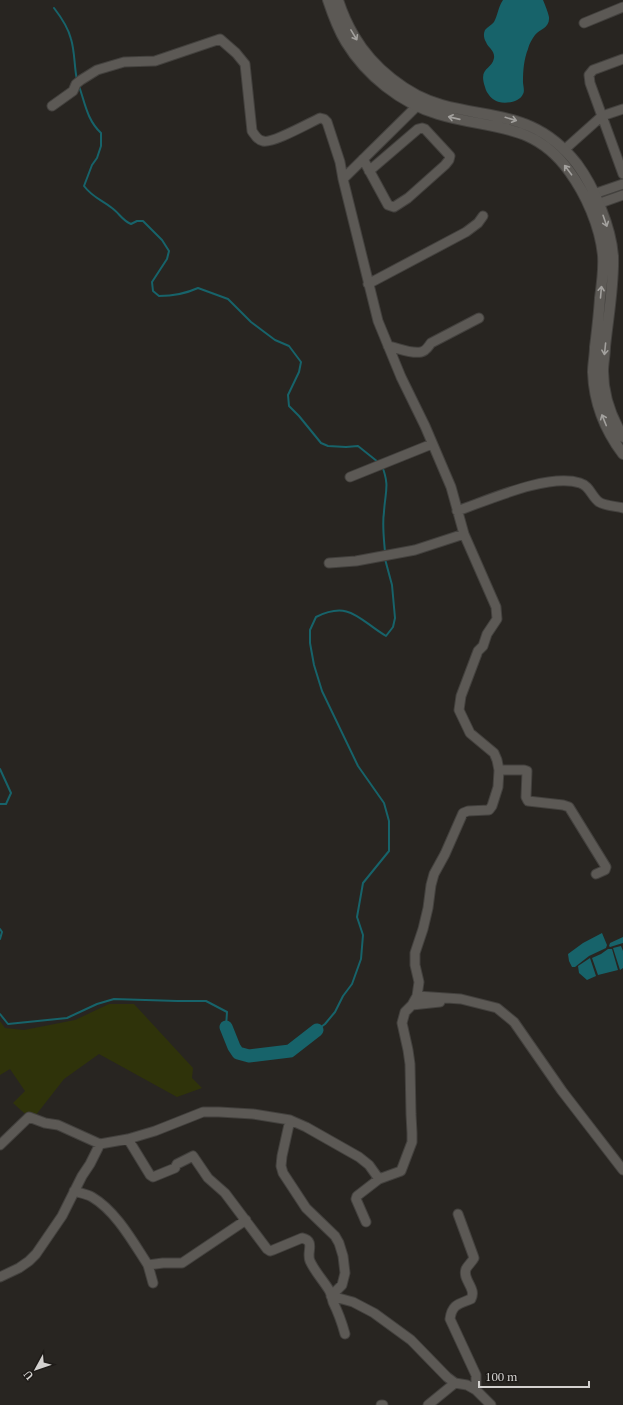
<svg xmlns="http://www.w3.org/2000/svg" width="623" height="1405" viewBox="0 0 623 1405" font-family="'PT Serif',serif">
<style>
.green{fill:#2f330a}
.water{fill:#17636a}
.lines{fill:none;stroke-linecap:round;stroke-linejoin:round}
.stream{stroke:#17636a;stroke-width:2}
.river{stroke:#17636a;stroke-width:13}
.minor-casing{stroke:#43413e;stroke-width:11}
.tertiary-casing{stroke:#43413e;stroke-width:12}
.minor{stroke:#5c5955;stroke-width:9}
.tertiary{stroke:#5c5955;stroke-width:10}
.oneway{stroke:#a3a19e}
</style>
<rect width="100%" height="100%" fill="#282521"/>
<path class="green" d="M109,1004H134L193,1068L192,1078L202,1088L177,1097L99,1054L64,1079L32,1120L13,1103L25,1091L10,1069L0,1075V1021L5,1028L24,1030L75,1020Z"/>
<path class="water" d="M503,0H543C545,5 548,12 549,17C550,28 540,29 535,35C532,39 529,44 528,49C524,59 523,70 523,82C523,85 525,91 523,94C520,102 506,104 499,102C493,101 486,93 485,87C478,67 492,70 494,58C495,50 488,48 486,42C484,39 483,34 485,30C487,27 492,25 494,22C498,15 498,7 503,0Z
M602,933L607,945L606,948L589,956L575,967H572L569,961L568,954L583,943Z
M623,937V943L610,947L609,946L610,943Z
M621,946L623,951V968L620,970L613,948Z
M608,949H612L618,970L598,975L592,958L601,954Z
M590,958L596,976L587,980L579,973L578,966Z"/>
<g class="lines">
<path class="stream" d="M54,8C61,17 68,27 71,39C75,52 74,66 77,80
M79,86C85,103 87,120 101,133V146L97,158L92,165L84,186C93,198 101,199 112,208C119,213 123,221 131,224L137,221H143L162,240L169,251L167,259L152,282L153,291L159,296C172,296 187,293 198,288L228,299L251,322L275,340L289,346L301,362L299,372L288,395L289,406L299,416L321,443L328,446L346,447L358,446L378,462
M382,466C390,486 385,492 384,512C382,525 384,539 385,552
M0,769L11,793L6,804H0
M0,929L2,932L0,939
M0,1014L8,1024L67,1018L97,1004L114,999L177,1001H206L227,1012L226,1027
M317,1030L325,1024L335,1012L343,996L352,984L361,959L363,935L357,917L363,883L389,851V821L384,803L358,766L322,691L314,665L310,643V630L316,617C350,600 359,620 386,636L393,627L395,618L392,585L385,559"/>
<path class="river" d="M226,1027L234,1047L238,1053L249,1056L290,1051L317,1030"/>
<g class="minor-casing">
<path id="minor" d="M584,23L623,7
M623,59L593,70L589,75L590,83L623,174
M564,150L602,116L623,109
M363,159L388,205L394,207L408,198L445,165L449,160L450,156L425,129L422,128L418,129L369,171
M343,179L417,106
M588,196L623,184
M592,206L623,195
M368,284L466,232L478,223L483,216
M388,346C398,348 411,354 421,352C426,351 428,347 431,343L479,318
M350,477L432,444
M457,511C489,500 548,473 580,483C590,486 591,496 599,502C605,506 616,506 623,508
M329,563L356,561L415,550L464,534
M499,770H524L527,771L526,797L528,801L563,805L569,807L606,867L605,870L596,874
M417,996L461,999L497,1008L514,1022L562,1091L623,1170
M412,1005L440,1002
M290,1120L282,1156L281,1166L283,1173L306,1208L335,1236L339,1243L343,1256L345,1273L342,1285L331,1296
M128,1139L150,1175L153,1177L175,1168L177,1164L193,1156L208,1178L225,1193L267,1249L270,1251L273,1250L302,1238C316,1241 306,1252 310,1261C315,1272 323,1280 329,1290C331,1293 332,1298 333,1302C338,1312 342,1323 345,1334
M0,1145L29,1117L45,1123L58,1125L100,1144
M74,1191C80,1193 87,1194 92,1197C116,1211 133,1242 148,1265L163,1263H182L185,1261L246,1220
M458,1214L473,1255L474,1258C472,1262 468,1265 466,1269C462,1280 477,1288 471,1299C459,1304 452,1304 450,1319L476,1375V1390
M366,1222L356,1199L357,1196L379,1179
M148,1265L153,1283
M0,1277L19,1268L29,1261L36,1254L62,1216L82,1176L90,1164L100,1144L128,1139L155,1131L203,1112H219L253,1114L290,1120L306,1127L359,1157L369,1165L379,1179L401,1171L412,1142V1133L411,1114L410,1064L408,1050L402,1023L405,1012L412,1005L417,996L419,982L415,965V953L423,929L428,908L431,885L434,874L445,854L463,813L468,811L489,810L492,806L498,787L499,770L497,760L494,753L470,733L459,710L461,696L478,651L483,646L487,634L497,619L496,607L464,534L451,487L425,426L401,377L378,321L343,179L340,162L327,122L324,119L320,118C309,123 272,144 263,141C257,140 255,135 252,131L245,64L236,53L220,39L155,61L124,62L97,70L81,80L76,84L73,91L52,106
M331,1296L353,1302L374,1313L411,1340L447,1377L455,1383L467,1385L476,1390L491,1405
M381,1405H383
M428,1405L455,1383"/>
</g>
<g class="tertiary-casing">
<path id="tertiary" d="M328,0C333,15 338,29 346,42C366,75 401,103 438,114C490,130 533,121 569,171C586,194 600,226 603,255C604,269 602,284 600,298C599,315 597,331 595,347C595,355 593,364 593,372C594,402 605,430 623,454
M338,0C342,13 347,24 354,36C372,67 407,96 442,105C498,120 537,113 577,164C594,187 611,227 613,256C614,286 608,317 605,347C605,355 603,363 603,371C603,394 611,417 623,437"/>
</g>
<use href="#minor" class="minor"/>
<use href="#tertiary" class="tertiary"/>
</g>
<defs><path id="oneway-shaft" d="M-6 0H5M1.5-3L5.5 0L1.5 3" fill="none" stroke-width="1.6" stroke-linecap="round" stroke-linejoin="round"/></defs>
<g class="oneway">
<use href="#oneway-shaft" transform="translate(354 35) rotate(59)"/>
<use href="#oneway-shaft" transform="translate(454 118) rotate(-167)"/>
<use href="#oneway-shaft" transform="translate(511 119) rotate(16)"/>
<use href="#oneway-shaft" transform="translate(568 170) rotate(-127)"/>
<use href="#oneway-shaft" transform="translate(605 221) rotate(71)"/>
<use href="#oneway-shaft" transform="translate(601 292) rotate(-85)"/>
<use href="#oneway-shaft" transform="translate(605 349) rotate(96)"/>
<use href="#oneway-shaft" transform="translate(604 420) rotate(-112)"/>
</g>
<g transform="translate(36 1369) rotate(230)" stroke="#1e1b18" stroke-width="3" paint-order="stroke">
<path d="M0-3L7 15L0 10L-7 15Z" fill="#d3d1cf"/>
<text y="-6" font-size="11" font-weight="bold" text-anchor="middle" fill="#d3d1cf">U</text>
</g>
<path d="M479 1381v6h110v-6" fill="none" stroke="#d3d1cf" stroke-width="2"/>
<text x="485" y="1381" font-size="12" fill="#d3d1cf" stroke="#1e1b18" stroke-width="3" paint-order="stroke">100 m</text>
</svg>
